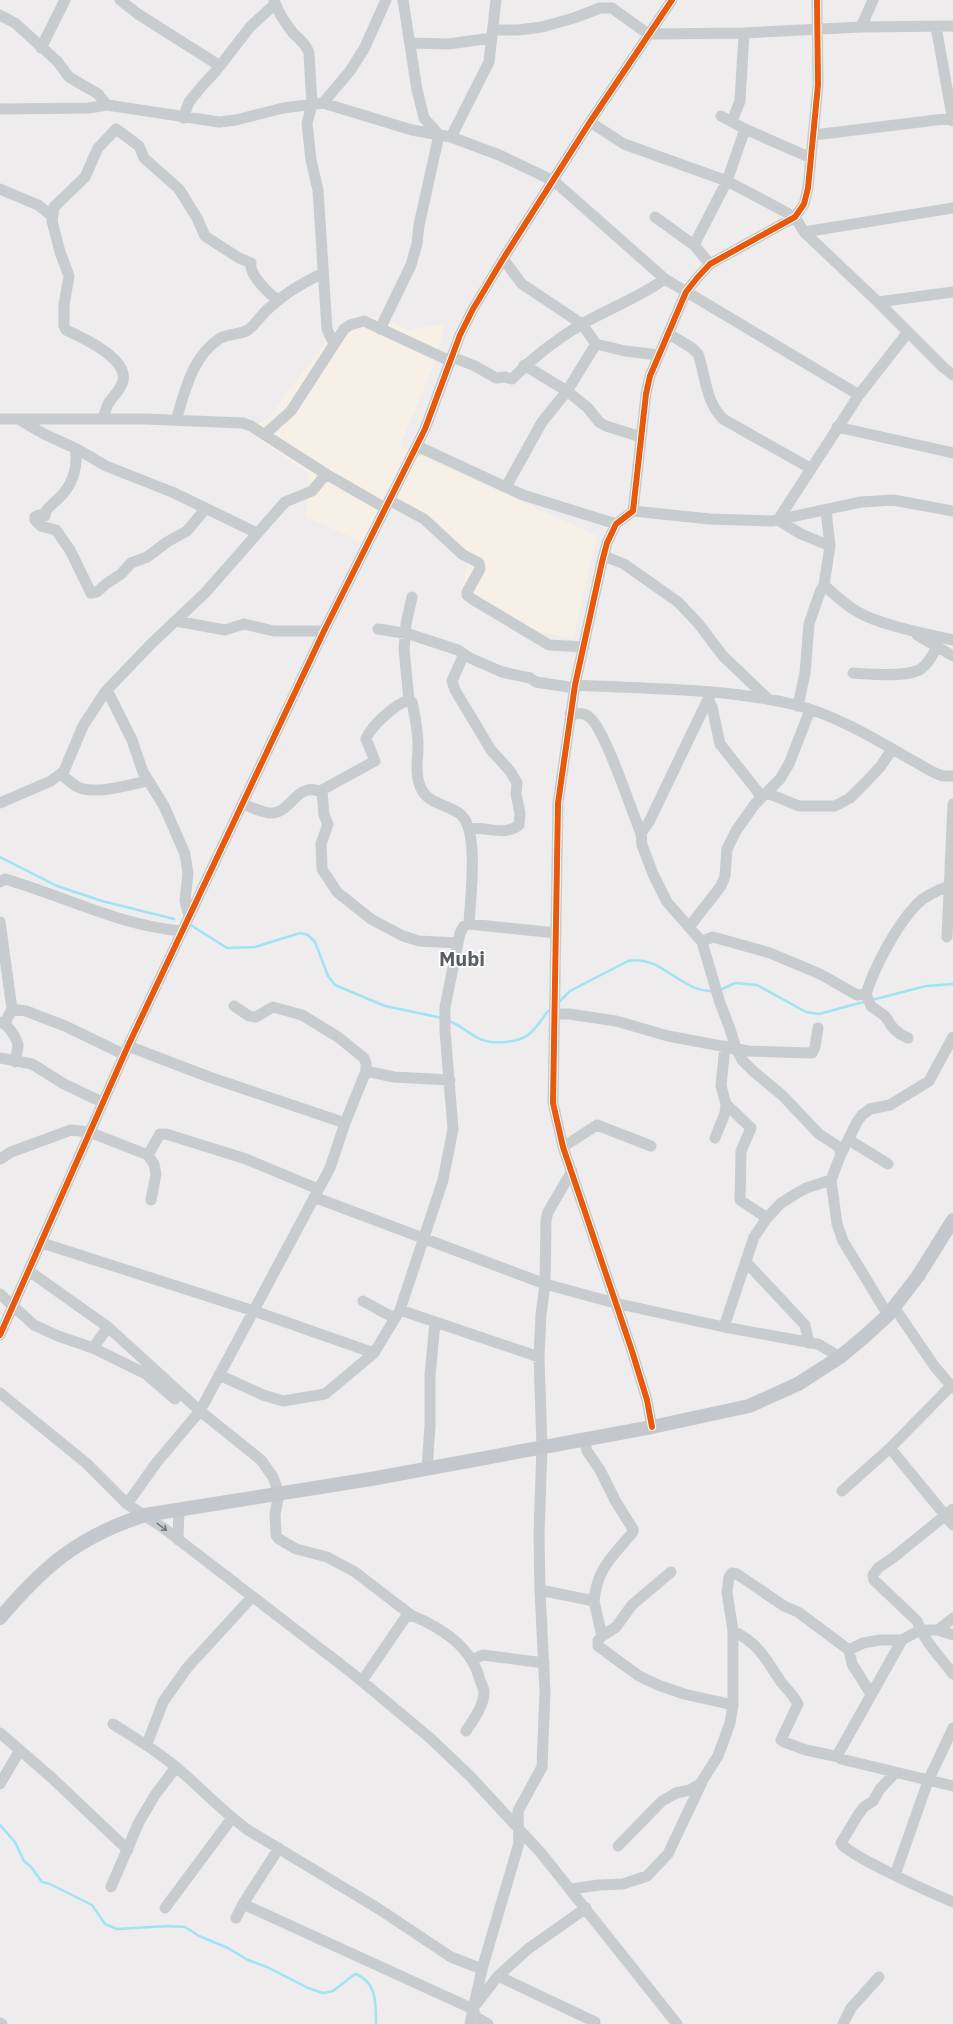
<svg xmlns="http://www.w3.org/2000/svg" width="953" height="2024" viewBox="0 0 953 2024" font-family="'IBM Plex Sans',sans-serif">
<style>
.commercial{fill:#f7f0e6}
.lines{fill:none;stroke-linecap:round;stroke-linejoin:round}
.stream{stroke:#9ee4f3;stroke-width:2.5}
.minor{stroke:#c8cccf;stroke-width:11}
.major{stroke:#c4c8cc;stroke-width:14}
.cycleway-casing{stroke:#fff;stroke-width:8}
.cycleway{stroke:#e8590c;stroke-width:6}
.oneway{stroke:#717b84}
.labels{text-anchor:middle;stroke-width:4;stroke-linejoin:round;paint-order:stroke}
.town-label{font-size:20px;font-weight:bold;fill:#585d62;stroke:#fff}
</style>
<rect width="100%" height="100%" fill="#eeecec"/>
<path class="commercial" d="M355,316L379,317L409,330L445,324L436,359L400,446L597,536L573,639L539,632L462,588L470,553L397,499L369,545L306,517L309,474L247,431L268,418L336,329Z"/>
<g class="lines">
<path class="stream" d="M0,857L57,886L102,901L174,919
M189,924L227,948L255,947L300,933L308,935L315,942L328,976L335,985L385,1006L442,1018
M720,990L735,983L757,985L806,1012L819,1014L867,1001
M872,1000L926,986L953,984
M559,1002L570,991L628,961C661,954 680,992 713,991
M449,1021C460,1025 468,1033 478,1038C490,1045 517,1043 528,1035C536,1029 542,1019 548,1011
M0,1825L15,1842L24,1861L31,1867L42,1882L50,1884L92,1905L105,1924L117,1929L168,1926L185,1927L199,1936L228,1948L248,1960L267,1967L308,1988L323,1993L333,1991L355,1974C377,1981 376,2005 376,2024"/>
<path class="minor" d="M120,0L138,14L220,66
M274,0C278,12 285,23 293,33C300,40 306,44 309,53L312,105L307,123L311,160L318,190L327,329L334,344
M403,0L417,90L424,118L439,135
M0,15L15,23L57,61L69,77L98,94L107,105
M861,27L873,0
M936,27L953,121
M494,30H518L542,27L574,18L600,8H612L648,34L744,33L861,27L953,26
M411,43L448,44L492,38
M41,48L65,0
M323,103L350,71L364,49L386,0
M0,109L89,108L107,105L219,122L236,120L283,108L323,103L412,130L451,137L499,155L554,181L665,279L859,395
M721,116L745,129L811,158
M183,118L189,102L202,86L216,71L250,27L275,4
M732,121L740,101L744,33
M590,122L624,144L727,181L795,217L804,232L878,302L943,367L953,375
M814,135L953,118
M451,137L489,62L496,0
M0,189L38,205L52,216
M655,217L694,245L710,264
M804,232L953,208
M694,245L727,181L745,129
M503,259L522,284L582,324L596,344L625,351L659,355
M878,302L953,292
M380,329L411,265L417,244L419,225L439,135
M669,334L692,348L698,354C706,376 705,401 723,419L810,468
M452,357L475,366L496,378L505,377L512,379C532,358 557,339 582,324C610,308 638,298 665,279
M524,365L567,391L588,408L599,422L606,426L641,437
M0,419H145L243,423L251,426L326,474L385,508
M103,419C104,414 106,409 108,404C113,396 121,390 123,381C128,358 83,338 66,330L64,326V305L69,276L60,252L52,221L54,207L85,177L98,148L116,129L139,146L144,158L179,189L197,218L205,236L239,258L251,263C248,273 270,296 279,300
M20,420L44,434L77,449L106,466L172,492L257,533
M176,420C185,391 192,357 219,339C228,333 240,335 248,330C255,325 259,318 265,312C282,295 302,283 323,273
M837,427L953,453
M265,434L291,411L344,329L350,325L364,321L450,361
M417,446L523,495L616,524
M75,448C79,467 72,487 57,500C53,504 49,506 46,511L45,516L39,515L35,517V520L41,526L56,530L70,550L91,593L97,592L106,584L121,574L131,563L147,557L167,542L187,531L202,513L204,507
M506,487L542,422L567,391L596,344
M389,500L424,519L462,554L479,563L480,569L467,592V595L472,599L549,645L584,647
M633,511L710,519L772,521L861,502L893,500L953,511
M830,546L801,534L778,520L859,395L908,332
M604,556L624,564L678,602L698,623L723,656L768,699
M824,585C835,595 845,605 858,612C879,625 928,634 953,640
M412,597L406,624L404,649L409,700L412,702C415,716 418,730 418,745C418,760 414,776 422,790C429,804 449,805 460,814C480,829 470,900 469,924
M176,621L225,630L244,624L274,631H324
M378,629L409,634L458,650L470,658L502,672L530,678L536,682L575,688
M917,635L953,656
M464,654L452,681L455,690L491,750L510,771L517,783L516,794L520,813L519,825C504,837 487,826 470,829
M853,673C870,674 901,677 917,671C926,668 932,655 937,648
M575,685C647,689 727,688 796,705C843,717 891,749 933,772L942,776H953
M107,690L132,740L143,772L164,806L185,854L188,873L185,901L189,916
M708,699L712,707L720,744L762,797
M798,706L805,673L809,624L820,592L824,585L830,546L826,510
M570,714C576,714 584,712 588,716C605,727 631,811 641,833L642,845L653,874L667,902L702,942L720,1003L729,1026L736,1048L742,1060L753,1071L783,1096L819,1134L839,1147L841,1154L831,1180L837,1224L843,1241L888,1315
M61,774C66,778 71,783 76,786C92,796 129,785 147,781
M320,791L375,761L366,739C371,726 395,704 409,700
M767,793L799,806H835L850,798L866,782L881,766L892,749
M0,803L51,781L64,771L83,726L105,692L151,644L205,593L285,502L312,491L326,474
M243,804C251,807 264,814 273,813C292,811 297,781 322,792L324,815L328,824L321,844L322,869L337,892L371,919L403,936L419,941L457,943
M641,833L649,822L711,693
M0,882L5,879C64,896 120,926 182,931
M0,922L12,1009L5,1023
M689,927L721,886L725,876L727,849L736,831L755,804L780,779L789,764L810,710
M947,937L953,804
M702,941L713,937L770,953L820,974L857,995L866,994C875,966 896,926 917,904C925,896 938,890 949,886
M866,994L871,1006L885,1016L893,1028L900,1034L908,1038
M12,1009L26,1011L65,1026L123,1054
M555,1014H569L616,1021L668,1036L748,1051L812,1053L815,1047L818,1028
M0,1022C8,1024 16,1037 18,1045C18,1050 16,1057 15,1062
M128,1046L209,1077L345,1123
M0,1058L32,1064L64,1084L102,1102
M366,1071L394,1077L450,1080
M726,1104L751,1128L741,1151L740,1200L767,1218
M715,1138L725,1113L726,1104L721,1086L725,1046
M849,1140L888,1164
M563,1147L597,1125L651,1146
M841,1154L857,1122L862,1115L870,1109L890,1105L929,1081L953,1037
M148,1155L160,1134H166L246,1159L318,1189
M0,1159L11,1152L71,1130L89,1132L148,1155L154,1164L156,1174L151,1200
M314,1197L545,1284L615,1303L724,1327L818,1344L840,1357
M42,1243L254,1311L374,1353
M746,1262L805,1325L809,1343
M29,1271L108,1327L200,1411L261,1460L273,1477L279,1494L275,1514L276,1535L279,1539L296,1549L327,1557L355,1572L411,1615
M0,1294L34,1325L58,1336L93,1348L146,1374L175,1399
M363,1301L394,1318
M894,1307L935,1367L953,1388
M400,1310L539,1357
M724,1327L754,1237L767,1218L781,1203L794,1195L806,1188L831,1180
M0,1335L128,1046L324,631L425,429L460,335L473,309L503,259L590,122L672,0
M93,1348L108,1327
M219,1375L263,1395L283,1401L325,1394L374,1353L400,1310L443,1180L453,1129L445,1031V1007L460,933L464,926L469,924L556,933
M0,1393L86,1463L127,1504L162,1527L352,1673L430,1738L470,1776L541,1853L677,2024
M652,1427L647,1400L632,1351L563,1147L553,1103L558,803L575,685L602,562L607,543L616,524L633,511L646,394L650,376L686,292L697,278L710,264L795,217L804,204L808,188L818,85L817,0
M584,1440L587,1451L600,1470L616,1502L633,1529V1532C613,1556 597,1568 594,1601
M890,1448L953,1525
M427,1469L430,1426V1376L435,1322
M842,1491L890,1448L951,1386
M127,1504L157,1462L200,1411L330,1168L345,1123L366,1071V1063L364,1058L338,1037L302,1015L273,1007L256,1017L249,1016L234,1006
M953,1509L894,1557L878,1568L873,1575L874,1580L917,1621C924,1641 940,1657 953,1674
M178,1540L179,1510
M671,1572L632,1605L616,1627L602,1636L598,1641V1646L639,1676L658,1685L684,1694L733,1705
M540,1590L594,1601L602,1636
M938,1630L953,1618
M733,1631C760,1644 765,1659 781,1682C787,1689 794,1696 798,1704L781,1740L784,1742L806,1750L839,1757L841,1759L953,1786
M849,1650L863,1643L880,1640H902L920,1630H938L953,1635
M472,1660L483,1655L544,1663
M362,1681L405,1618L411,1615C442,1628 471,1646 480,1680C481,1684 484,1688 484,1692C484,1706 473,1720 466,1731
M113,1724C135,1738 156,1750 176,1767C201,1788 222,1811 248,1830L379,1909L451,1957L482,1969
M0,1733L52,1778L128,1850
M147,1744L163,1702L187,1668L252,1597
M839,1757L838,1754L902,1640
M895,1773L880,1789L873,1801L864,1807L858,1815L841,1843C849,1856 934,1894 953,1902
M0,1784L20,1750
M618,1846L662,1801L676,1793L690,1790L700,1784L718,1756L730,1723L733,1705V1631L727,1592L729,1577L732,1573L737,1574L784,1606L798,1612L849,1650L852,1664L871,1694
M895,1875L928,1781L953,1728
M111,1887L139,1822L155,1795L176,1767
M571,1889L599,1885L623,1884L647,1876L668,1854L702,1782
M243,1904L473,2009L476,2017L488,2024
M165,1908L232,1818
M236,1918L243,1904L279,1848
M498,1976L595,2022
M474,2007L498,1976L528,1949L586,1908
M0,2023L2,2024
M470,2024L482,1969L519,1843L518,1811L542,1767L545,1692L540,1590L539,1534L542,1447L539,1357L541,1315L545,1284L546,1220L548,1212L572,1171
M843,2024L851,2008L879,1977"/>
<path class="major" d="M0,1618C45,1565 78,1537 145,1515L371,1479L652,1427L749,1406L798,1384L840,1357L864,1337L888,1315L918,1276L953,1220"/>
<g class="cycleway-casing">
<path id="cycleway" d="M0,1335L128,1046L324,631L425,429L460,335L473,309L503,259L590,122L672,0
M652,1427L647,1400L632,1351L563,1147L553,1103L558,803L575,685L602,562L607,543L616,524L633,511L646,394L650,376L686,292L697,278L710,264L795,217L804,204L808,188L818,85L817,0"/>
</g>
<use href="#cycleway" class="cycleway"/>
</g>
<defs><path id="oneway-shaft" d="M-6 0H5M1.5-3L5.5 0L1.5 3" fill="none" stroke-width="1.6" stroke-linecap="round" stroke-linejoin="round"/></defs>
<use class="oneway" href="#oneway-shaft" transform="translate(162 1527) rotate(37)"/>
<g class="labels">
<g class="town-label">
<text x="462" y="966">Mubi</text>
</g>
</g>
</svg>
